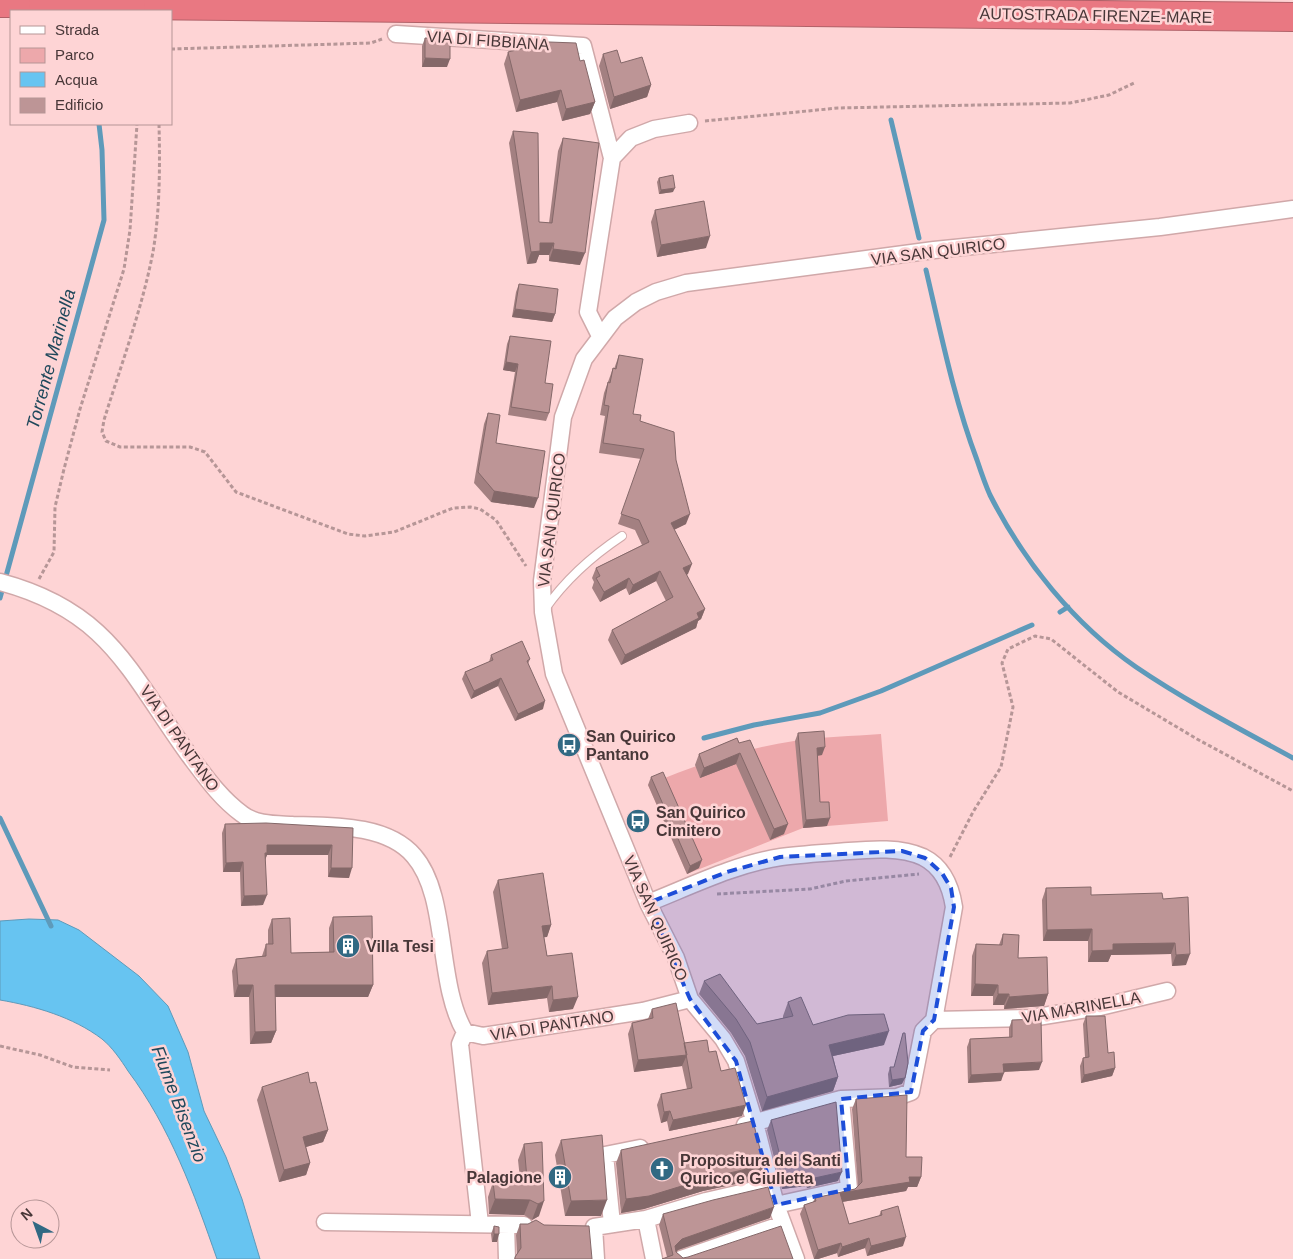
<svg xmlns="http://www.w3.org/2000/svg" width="1293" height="1259" viewBox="0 0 1293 1259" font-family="Arial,sans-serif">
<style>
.green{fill:#eda8ab}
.water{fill:#67c4f1;stroke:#5e9aba}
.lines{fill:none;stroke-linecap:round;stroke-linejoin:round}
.stream{stroke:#5e9aba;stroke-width:5}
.lane-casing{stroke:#d0a8a9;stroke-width:10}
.street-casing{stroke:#d0a8a9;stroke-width:19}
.highway-casing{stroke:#b16168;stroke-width:30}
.path{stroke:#b69697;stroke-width:3;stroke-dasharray:4 2.5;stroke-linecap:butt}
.lane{stroke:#fff;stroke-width:8}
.street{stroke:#fff;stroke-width:16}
.highway{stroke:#e97882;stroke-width:28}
.highway-bridge-casing{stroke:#b16168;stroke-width:30;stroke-linecap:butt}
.highway-bridge{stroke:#e97882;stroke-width:28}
.wall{fill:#a38081}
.shaded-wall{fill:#846869}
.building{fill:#bd9596;stroke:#846869}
.marked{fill:#1d4ed8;fill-opacity:0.2;stroke:#1d4ed8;stroke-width:4;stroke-dasharray:10 6;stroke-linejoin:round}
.labels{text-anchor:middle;stroke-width:5;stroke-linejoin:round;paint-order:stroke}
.street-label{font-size:16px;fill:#483738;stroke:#fed4d5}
.poi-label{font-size:16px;font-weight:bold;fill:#483738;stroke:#fed4d5;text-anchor:start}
.water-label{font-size:18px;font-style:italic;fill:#1f485b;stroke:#fed4d5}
</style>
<rect width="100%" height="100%" fill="#fed4d5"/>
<path class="green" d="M881,734L888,821L803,828L687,874L648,785C695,765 742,749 794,741C822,737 852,736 881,734Z"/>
<path class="water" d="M29,919L58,920L79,930L139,976L168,1006L188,1052L204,1111L226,1157L242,1199L260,1259H217C194,1193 170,1127 128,1071C121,1060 112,1047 102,1039C73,1017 35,1006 0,1000V921Z"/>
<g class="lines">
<path class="stream" d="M891,120L919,238
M926,270C941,334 954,399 977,460C981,472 985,484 990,495C1024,562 1074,624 1136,667C1186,701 1240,729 1293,758
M0,598L104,220L102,150L99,124
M1060,612L1068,607
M704,738L754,725L820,713L881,691L1032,625
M0,818L51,926"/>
<g class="lane-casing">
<path id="lane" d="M545,609C566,579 592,556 622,536"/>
</g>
<g class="street-casing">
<path id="street" d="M396,34L583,46L612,158
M600,336L588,312L612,158L631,138L654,129L689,123
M0,582C109,611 129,672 189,755C205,776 220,798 242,814C256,825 276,824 293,825C331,826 387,824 414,856C449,896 436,983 465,1032L483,1036L643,1011L690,999
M648,903C691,886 735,864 781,857C803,854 826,853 849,851C872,849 901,847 923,857C943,867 951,887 954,907L934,1020L923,1031L911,1092L897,1097L841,1099L745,1125
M934,1020L1031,1018L1100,1007L1167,991
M465,1032L460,1044L480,1224
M776,1205L849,1189L841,1099
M646,1219L654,1259
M325,1222L524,1225
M612,1224L605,1155L640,1148
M506,1225L507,1259
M596,1259L594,1227L646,1219L706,1201L772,1186
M681,1259L783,1224
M796,1259L776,1205L755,1123L736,1061L723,1039L690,999L676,958L648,903L554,674L543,612L542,581L563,417L584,359L615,318L636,302L656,292L686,283L934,250L1160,227L1293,209"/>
</g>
<g class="highway-casing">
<path id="highway" d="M0,3H43
M131,5L1293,17"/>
</g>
<path class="path" d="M171,49L371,43L382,39
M705,121L838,108L1070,103L1109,95L1136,82
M159,124C160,167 160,210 153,252C142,309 121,365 104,420L102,432L106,441L120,447H190L205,452L236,492L348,534L365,536L394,532L453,508L470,507L480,509L496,520L526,566
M39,579L54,552L55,507L64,469L80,409L124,269L130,230L137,124
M950,857L973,812L1001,767L1013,707L1002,663L1008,649L1035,636L1051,639L1118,692L1197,739L1293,791
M717,894L810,889L846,881L919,874
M0,1046L40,1055L73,1067L110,1070"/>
<use href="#lane" class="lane"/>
<use href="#street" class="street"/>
<use href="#highway" class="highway"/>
<g class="highway-bridge-casing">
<path id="highway-bridge" d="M43,3L131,5"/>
</g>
<use href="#highway-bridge" class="highway-bridge"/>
</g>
<path class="wall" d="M425,38L447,67H422V46Z
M508,52L580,61L595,102L590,114L562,121L557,102L516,112L504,64Z
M603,54L621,63L651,85L647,97L610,109L599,66Z
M513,131L539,222L549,223L558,151L563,138L580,265L549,261V255H539L536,263L527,264L509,143Z
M659,178L673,192L659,194L657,182Z
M655,210L706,248L657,257L651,222Z
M519,284L555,314L552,322L512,317L516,292Z
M510,336L545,383L549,413L546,421L508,415L515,372L503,370L507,344Z
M619,355L633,414L676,460L686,524L674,530L688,574L686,575L705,609L701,619L698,621L696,628L621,665L608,640L612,630L666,601L656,581L629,595L626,588L600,602L592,588L594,582L592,578L596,568L642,545L635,530L618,524L641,459L599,453L605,416L600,415L604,393L613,368L614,369Z
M488,413L496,443L534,508L491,502L474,483L484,424Z
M491,655L530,659L528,664L543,709L515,721L498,686L471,699L462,679L465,672L489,662Z
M798,733L822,755L817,756L820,802L827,826L803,828L795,741Z
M737,738L784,834L770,840L736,764L700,778L695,765L699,754Z
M651,777L699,868L687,874L648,785Z
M225,824L353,828L349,878L328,877V855H267L265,859L263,905L241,906L240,872H223L222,833Z
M498,880L551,925L547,937H544L547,956L573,1009L549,1012L547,998L488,1005L482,963L487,951L502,949L493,892Z
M1046,888L1091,895L1163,899L1186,965L1172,966L1171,954L1111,955L1108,962H1088V941H1043L1042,900Z
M333,917L373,985L368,997H275L276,1031L271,1043L250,1044L249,997H234L232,971L236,959L262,956L266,944H268V930L272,919L291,953L329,952V928Z
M1003,934L1018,958L1048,994L1044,1006L1004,1009V1005H993V996H971L972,956L976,944L999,945Z
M704,981L757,1024L783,1018V1016L788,1002L813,1025L884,1045L833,1056L838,1077L833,1091L762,1111L745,1056L731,1033L699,994Z
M652,1009L684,1043L709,1052L721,1071L742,1116L669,1131L667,1121L661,1123L657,1105L661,1094L687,1089L682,1066L634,1072L628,1034L632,1023L648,1019Z
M1086,1016L1108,1053L1115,1068L1112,1076L1081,1083L1080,1066L1083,1058L1085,1057L1083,1024Z
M1012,1020L1039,1070L1003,1072L1001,1081L968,1083L967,1047L970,1039L1009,1037V1028Z
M903,1033L902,1084L889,1087L888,1074L890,1067H894Z
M310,1083L328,1130L323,1142L306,1147L310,1163L306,1175L279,1182L257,1100L262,1087Z
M856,1099L906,1157L921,1177L917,1187H908L906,1191L842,1202L849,1224L879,1216L881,1211L903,1246L867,1256L865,1248L838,1257L837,1253L818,1259H814L800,1214L804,1205L813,1202L815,1198L855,1189L858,1186L852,1109Z
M771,1120L838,1181L807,1188L806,1186L782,1189L767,1130Z
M561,1140L601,1216H565L555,1155Z
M542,1142L539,1216L532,1220L524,1215L489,1214L488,1197L493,1182L520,1179L518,1160L524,1144Z
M621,1150L759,1179L703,1191L644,1209L621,1213L616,1163Z
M663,1214L770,1218L678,1250L676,1252L683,1258L667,1257L659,1225Z
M520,1224L592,1259H514L517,1254L516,1235Z
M494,1226L497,1242H492L491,1234Z"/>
<path class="shaded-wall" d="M425,58L450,59L447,67H422Z
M651,85L647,97L610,109L614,97Z
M561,90L557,102L516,112L520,100Z
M595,102L590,114L562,121L566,109Z
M675,188L673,192L659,194L661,190Z
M710,236L706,248L657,257L661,245Z
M540,243H554L549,255H539L536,263L527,264L531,252Z
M553,249L585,253L580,265L549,261Z
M515,309L555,314L552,322L512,317Z
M506,362L518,364L515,372L503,370Z
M494,491L538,498L534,508L491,502Z
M690,514L686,524L667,533L671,523Z
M692,564L688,574L679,579L683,568Z
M660,571L656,581L629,595L633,585Z
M629,578L626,588L600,602L604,592Z
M705,609L701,619L698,621L696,628L621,665L625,655Z
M501,678L498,686L471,699L474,691Z
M545,701L543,709L515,721L518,714Z
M825,747L822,755L814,756L817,748Z
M740,753L736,764L700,778L704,768Z
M830,818L827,826L803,828L806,820Z
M788,824L784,834L770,840L774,829Z
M267,845H332L328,855H267L264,863Z
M702,860L699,868L687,874L690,866Z
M243,862L240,872H223L226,863Z
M331,868H352L349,878L328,877Z
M267,895L263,905L241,906L244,896Z
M551,925L547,937L537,938L542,926Z
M1092,929L1088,941H1043L1047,930Z
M1175,943L1171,954L1111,955L1108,962H1088L1092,951L1113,944Z
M1190,954L1186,965L1172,966L1176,955Z
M975,984L998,985L993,996H971Z
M238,985H253L249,997H234Z
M275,985H373L368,997H270Z
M552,986L547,998L488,1005L492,993Z
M998,994H1009L1004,1005H993Z
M1048,994L1044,1006L1004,1009L1009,997Z
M578,997L573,1009L549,1012L553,1000Z
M276,1031L271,1043L250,1044L255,1032Z
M889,1031L884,1045L824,1058L829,1045Z
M687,1055L682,1066L634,1072L638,1060Z
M1042,1062L1039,1070L1000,1072L1003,1064Z
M1115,1068L1112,1076L1081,1083L1084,1075Z
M1004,1073L1001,1081L968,1083L971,1075Z
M838,1077L833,1091L762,1111L767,1097Z
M905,1078L902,1084L889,1087L892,1080Z
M746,1105L742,1116L669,1131L673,1120Z
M670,1111L667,1121L661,1123L664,1112Z
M328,1130L323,1142L299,1149L303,1137Z
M310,1163L306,1175L279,1182L284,1170Z
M764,1165L759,1179L703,1191L644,1209L621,1213L626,1199L708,1178Z
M842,1172L838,1181L807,1188L810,1179Z
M810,1176L806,1186L782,1189L786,1180Z
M909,1177H921L917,1187H908L906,1191L836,1203L840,1193Z
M495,1199L530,1200L524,1215L489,1214Z
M607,1200L601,1216H565L571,1201Z
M544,1201L539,1216L532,1220L538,1204Z
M774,1207L770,1218L678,1250L673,1255L675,1246L682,1239Z
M494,1234H499L497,1242H492Z
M906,1237L903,1246L867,1256L871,1246Z
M869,1238L865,1248L838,1257L842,1247Z
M841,1243L837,1253L818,1259H814L818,1250Z"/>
<path class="building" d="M425,38L450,39V59L425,58Z
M549,42L576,43L580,61L584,60L595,102L566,109L561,90L520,100L508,52Z
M617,50L621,63L642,57L651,85L614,97L603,54Z
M513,131L538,133L539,222L552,223L563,138L599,143L585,253L553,249L554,243H540V251L531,252Z
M673,175L675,188L661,190L659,178Z
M704,201L710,236L661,245L655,210Z
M519,284L558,289L555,314L515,309Z
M510,336L551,341L545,383L553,384L549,413L511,407L518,364L506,362Z
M619,355L643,359L633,414L641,415L640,421L674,432L676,460L690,514L671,523L692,564L683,568L705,609L697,613L699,618L625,655L612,630L673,597L660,571L633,585L629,578L604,592L596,578L600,576L596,568L649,542L639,520L621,514L644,449L603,443L609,406L604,405L608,382L610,383L613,368L616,369Z
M488,413L500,415L496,443L545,451L538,498L494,491L478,472Z
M522,641L530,659L527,661L545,701L518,714L501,678L474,691L465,672L493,660L491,655Z
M824,731L825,747L817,748L820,802H829L830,818L806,820L798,733Z
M737,738L739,743L750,740L788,824L774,829L740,753L704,768L699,754Z
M663,772L702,860L690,866L651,777Z
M266,823L353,828L352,868H331L332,845H267V853H265L267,895L244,896L243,862L226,863L225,824Z
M543,873L551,925L542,926L547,956L572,953L578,997L553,1000L552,986L492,993L487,951L508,948L498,880Z
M1091,887V895L1162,893L1163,899L1188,897L1190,954L1176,955L1175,943L1113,944V950L1092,951V929L1047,930L1046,888Z
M372,916L373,985H275L276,1031L255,1032L253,985H238L236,959L266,956V944H273L272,919L290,918L291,953L334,952L333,917Z
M1003,934L1019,935L1018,958L1047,957L1048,994L1009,997V994H998V985L975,984L976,944L1002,945Z
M720,974L757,1024L793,1016L788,1002L801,997L813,1025L848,1015L884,1014L889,1031L829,1045L838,1077L767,1097L750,1042L736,1019L704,981Z
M676,1003L687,1055L638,1060L632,1023L653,1018L652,1009Z
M1086,1016H1105L1108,1053L1114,1052L1115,1068L1084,1075L1083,1058L1089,1057Z
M1041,1019L1042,1062L1003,1064L1004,1073L971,1075L970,1039L1012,1037V1020Z
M903,1033H905L908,1063L905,1078L892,1080L890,1067H894Z
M707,1040L709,1052L716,1051L721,1071L735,1068L746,1105L673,1120L670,1111L664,1112L661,1094L692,1088L684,1043Z
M308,1072L310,1083L316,1082L328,1130L303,1137L310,1163L284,1170L262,1087Z
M907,1095L906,1157H922L921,1177H909L910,1182L840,1193L849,1224L882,1215L881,1211L898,1206L906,1237L871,1246L869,1238L842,1247L841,1243L818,1250L804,1205L816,1201L815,1198L855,1189L862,1182L856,1099Z
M836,1102L842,1172L810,1179V1176L786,1180L771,1120Z
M753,1121L764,1165L708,1178L649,1196L626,1199L621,1150Z
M602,1135L607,1200L571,1201L561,1140Z
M542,1142L544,1201L538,1204L530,1200L495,1199L493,1182L527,1179L524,1144Z
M768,1187L774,1207L682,1239L675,1246L676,1252L683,1258L688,1257L781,1226L793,1259H662L673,1255L663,1214L713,1200Z
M536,1220L544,1225L589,1226L592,1259H515V1257L521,1248L520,1224H528Z
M494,1226L499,1227V1234H494Z"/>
<path class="marked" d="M902,851L925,858L942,873L951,888L954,907L934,1020L923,1031L911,1092L841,1099L849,1189L776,1205L736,1061L690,999L648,903L727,872L780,857Z"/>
<defs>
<g id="bus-disc" transform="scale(1.25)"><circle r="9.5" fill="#316983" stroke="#fed4d5"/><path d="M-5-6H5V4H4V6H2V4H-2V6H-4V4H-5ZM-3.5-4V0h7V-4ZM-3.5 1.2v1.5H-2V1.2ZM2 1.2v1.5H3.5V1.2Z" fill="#fff"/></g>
<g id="building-disc" transform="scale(1.25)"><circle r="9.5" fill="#316983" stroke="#fed4d5"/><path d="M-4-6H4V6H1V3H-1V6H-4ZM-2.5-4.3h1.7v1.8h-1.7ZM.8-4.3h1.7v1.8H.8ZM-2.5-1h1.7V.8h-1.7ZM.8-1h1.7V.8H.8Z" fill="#fff"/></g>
<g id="church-disc" transform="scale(1.25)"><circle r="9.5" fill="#316983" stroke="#fed4d5"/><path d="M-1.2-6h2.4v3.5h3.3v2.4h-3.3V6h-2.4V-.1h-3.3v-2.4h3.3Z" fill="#fff"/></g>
</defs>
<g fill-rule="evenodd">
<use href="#bus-disc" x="569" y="745"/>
<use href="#bus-disc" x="638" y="821"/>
<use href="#building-disc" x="348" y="946"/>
<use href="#church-disc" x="662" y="1169"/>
<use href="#building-disc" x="560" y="1177"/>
</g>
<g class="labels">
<g class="street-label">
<text transform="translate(1096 15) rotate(1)" y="6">AUTOSTRADA FIRENZE-MARE</text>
<text transform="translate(488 40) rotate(4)" y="6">VIA DI FIBBIANA</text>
<text transform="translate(938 251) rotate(-7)" y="6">VIA SAN QUIRICO</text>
<text transform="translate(551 520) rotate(-83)" y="6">VIA SAN QUIRICO</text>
<text transform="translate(180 738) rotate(55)" y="6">VIA DI PANTANO</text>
<text transform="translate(656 918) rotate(66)" y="6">VIA SAN QUIRICO</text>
<text transform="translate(1081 1007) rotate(-10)" y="6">VIA MARINELLA</text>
<text transform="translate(552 1025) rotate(-9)" y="6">VIA DI PANTANO</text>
</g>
<g class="poi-label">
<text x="586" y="742">San Quirico<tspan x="586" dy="18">Pantano</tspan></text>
<text x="656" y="818">San Quirico<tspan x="656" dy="18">Cimitero</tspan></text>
<text x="366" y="952">Villa Tesi</text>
<text x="680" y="1166">Propositura dei Santi<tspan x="680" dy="18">Qurico e Giulietta</tspan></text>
<text x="542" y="1183" text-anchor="end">Palagione</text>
</g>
<g class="water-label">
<text transform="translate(51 359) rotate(-75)" y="6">Torrente Marinella</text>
<text transform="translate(179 1104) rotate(69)" y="6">Fiume Bisenzio</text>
</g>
</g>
<rect x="10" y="10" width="162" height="115" fill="#fed4d5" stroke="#b59596"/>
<rect x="20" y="26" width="25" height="8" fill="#ffffff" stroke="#b59596"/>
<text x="55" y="35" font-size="15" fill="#483738">Strada</text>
<rect x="20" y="48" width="25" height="15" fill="#eda8ab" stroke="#b59596"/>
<text x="55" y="60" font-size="15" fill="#483738">Parco</text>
<rect x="20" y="72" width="25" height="15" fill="#67c4f1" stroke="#b59596"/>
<text x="55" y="85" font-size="15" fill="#483738">Acqua</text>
<rect x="20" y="98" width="25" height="15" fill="#bd9596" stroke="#b59596"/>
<text x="55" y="110" font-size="15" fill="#483738">Edificio</text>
<g transform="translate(35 1224) rotate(319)"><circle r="24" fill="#fed4d5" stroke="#b59596"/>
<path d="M0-4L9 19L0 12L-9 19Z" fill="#316983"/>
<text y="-8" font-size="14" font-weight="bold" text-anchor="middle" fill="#483738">N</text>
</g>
</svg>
